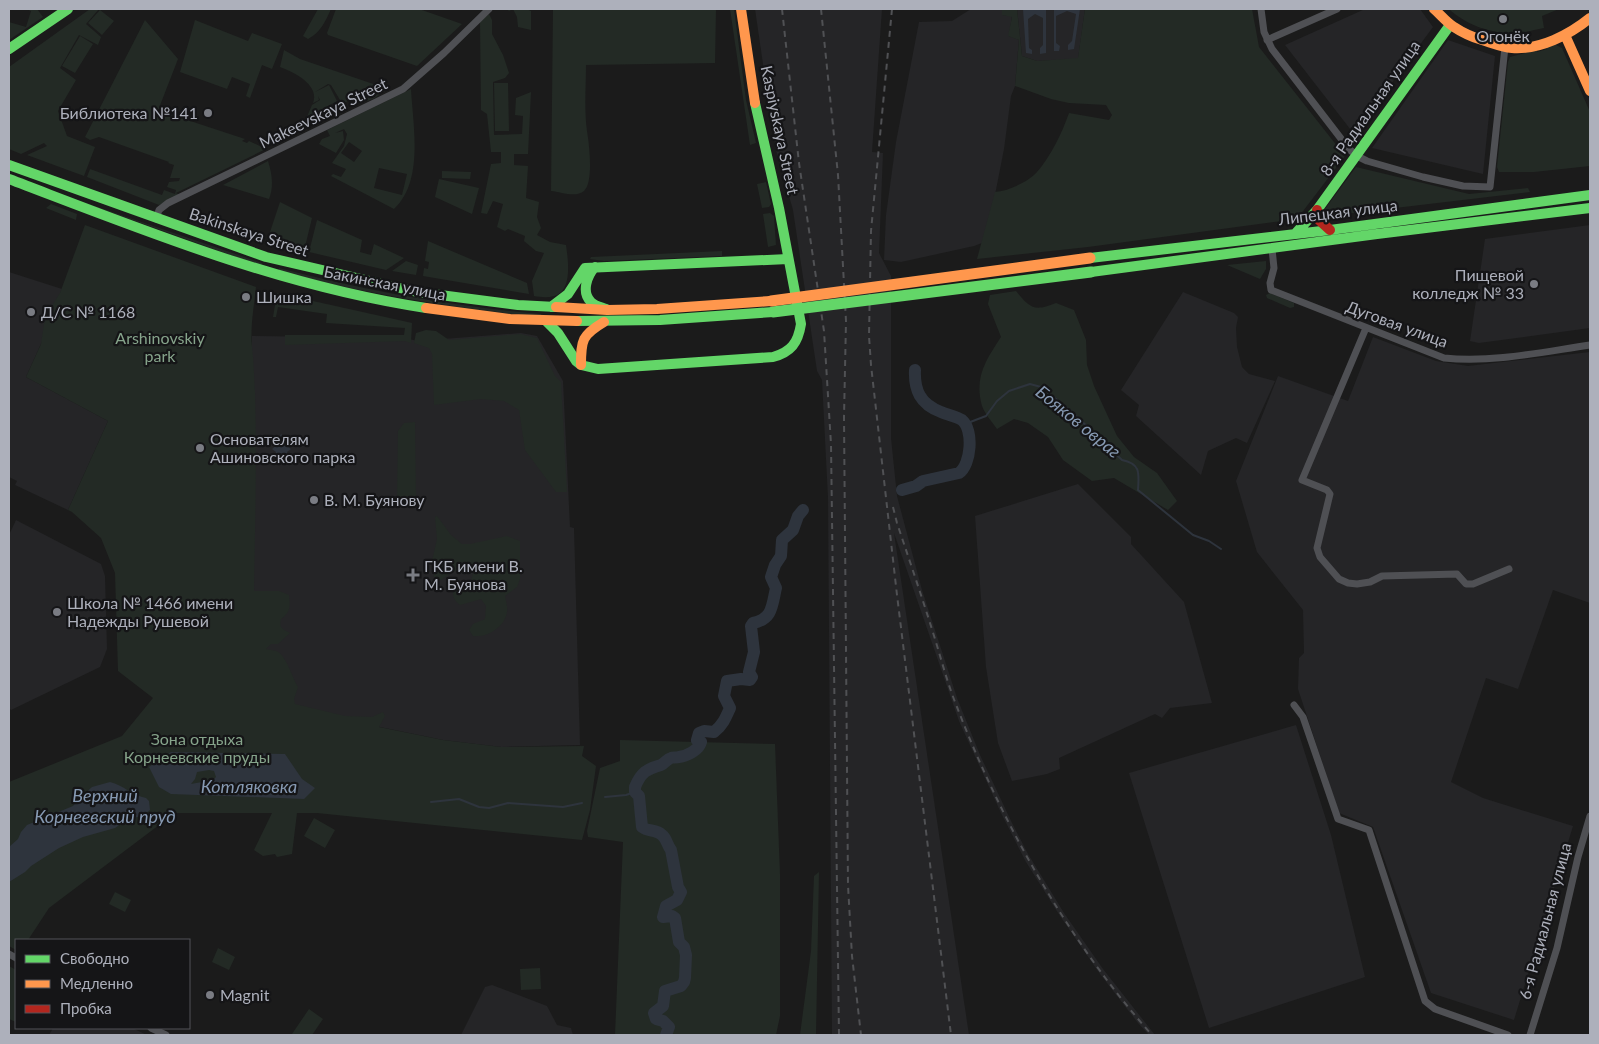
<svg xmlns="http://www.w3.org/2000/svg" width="1599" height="1044" viewBox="0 0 1599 1044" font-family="Lato,sans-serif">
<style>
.built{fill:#252527}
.green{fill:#232a25;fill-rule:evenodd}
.water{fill:#2e343d;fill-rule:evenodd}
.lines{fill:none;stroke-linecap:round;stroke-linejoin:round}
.stream{stroke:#2e343d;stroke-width:2}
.river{stroke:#2e343d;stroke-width:12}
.street{stroke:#4f5054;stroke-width:7}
.fast{stroke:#63d668;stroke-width:10}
.slow{stroke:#ff974d;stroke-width:10}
.jam{stroke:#b3261e;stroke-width:10}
.rail{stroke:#505154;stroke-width:2;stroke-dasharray:6 5;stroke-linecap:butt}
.fast-bridge{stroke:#63d668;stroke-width:11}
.slow-bridge{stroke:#ff974d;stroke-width:11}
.poi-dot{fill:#7a7c83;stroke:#151517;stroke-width:2}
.labels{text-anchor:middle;stroke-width:4.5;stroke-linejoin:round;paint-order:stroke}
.poi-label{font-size:16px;fill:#adb0bb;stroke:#151517;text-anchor:start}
.street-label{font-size:16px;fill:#adb0bb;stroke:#151517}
.park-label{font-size:16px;fill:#86a48b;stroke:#151517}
.water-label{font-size:18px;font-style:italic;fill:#879ab3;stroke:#151517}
</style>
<rect width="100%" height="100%" fill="#1b1b1b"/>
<path class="built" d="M755,9H882L872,152L883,153L879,253L891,276V438L897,496L922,590L957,698L980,755L1012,823L1028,854L1064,913L1103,969L1155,1035H1149L1138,1023L1100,974L1060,916L1026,862L1001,813L959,721L894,533L969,1035H832L828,498L822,380L817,371L793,210L776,150L772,126Z
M971,9H1002L1003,15L1012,16L1009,36L1019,40L1015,86L1011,96L1004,149L994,200L982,243L974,246L901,262L884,260L886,215L896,142L919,22L952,21Z
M1017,9H1085L1078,59L1037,61L1022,56Z
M1365,9H1420L1433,27L1354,134L1285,45Z
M1448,40L1495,56L1483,174L1372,148Z
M1590,225V328L1479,343L1470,341L1485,239Z
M9,272L62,289L45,335L26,377L108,421L68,510L15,485L17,481L9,477Z
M1183,292L1234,313L1238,317L1236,328L1237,347L1242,367L1249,374L1275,381L1247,443L1236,438L1208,451L1201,475L1136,416L1139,405L1121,390Z
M521,333L537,336L563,381L570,527L574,528L580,745L501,747L443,740L263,703L251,622L252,336L404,338L418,341Z
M1373,337L1436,361L1468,366L1590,352V603L1553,590L1518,689L1486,678L1451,782L1483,798L1573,826L1514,1020L1431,993L1373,827L1339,813L1298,689L1299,658L1304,653L1303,610L1257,552L1236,481L1278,376L1348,401Z
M1078,484L1131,537V544L1184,602L1212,703L1170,708L1162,718L1155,714L1059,758L1060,769L1047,774L1012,781L998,743L986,667L975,516Z
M16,520L101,564L105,576L107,649L100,667L11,710L9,708V535Z
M1296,725L1331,835L1365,977L1209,1028L1129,773Z
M492,985L547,1006L557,1025L571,1028L573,1035H461L485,987Z
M53,1028H132L147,1035H49Z"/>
<path class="green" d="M26,9H37L43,17L9,40V22L26,27L31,11Z
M90,9H99L86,24L101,37L98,45L79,35L60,68L76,80L58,111L67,136L95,147L84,176L27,155L47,146L44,143L21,154L9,149V67Z
M318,9H331C325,22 321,32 308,39L303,36Z
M336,9H419L462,24L417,66L328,35L327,33Z
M507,9H526L531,11V30L518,27L517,17L513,9L509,11Z
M553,9H716L715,63L586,65C586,86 584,109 587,131C589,143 594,182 584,191C576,198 561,192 551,191Z
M730,9H734L746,100L756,143L750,145Z
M1002,9H1017L1022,56L1037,61L1078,58L1085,9H1252L1259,47L1345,156L1297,219L1088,247L977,259L995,192C1008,191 1028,182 1037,172C1051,156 1062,133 1069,113L1109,120L1112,115L1106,105L1069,103L1051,99L1015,86L1019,40L1008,36L1012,17L1002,15Z
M1449,9H1559L1542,16L1544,28C1534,30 1523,33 1513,33C1491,34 1465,24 1449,9Z
M100,10L114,21L102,35L88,23Z
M489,14L492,20V34L503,55L509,73L505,78L493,82L494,135L522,134L523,116L515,115L516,98L531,92L528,154H514V165L528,166L526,198L539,202L537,217L541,228L537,235L550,242L566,245C568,259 573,291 554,296C547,298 540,297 534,296L532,281L544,253L536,251L524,241L525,236L508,229L505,231L497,227L503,204L493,201L487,214L481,213L491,164L501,163V152H491L487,114L481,110L480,21Z
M145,20L178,59L159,108L166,113L245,139L242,141L247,143L249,141L266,149L176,193L180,195L159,205L87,177L90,169L162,195L164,190L175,194L176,190L167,187L169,182L179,181L180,178H170L174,165L168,163L169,162L99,137L90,140L85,137Z
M195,20L248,41L252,33L282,44L272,69L262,65L250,98L246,96L250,84L232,77L227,89L180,72Z
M80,36L93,44L75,73L62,66Z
M1554,44L1562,48L1590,112V166L1534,172H1499L1497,167L1508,62L1510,57L1537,50V52L1547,49V46Z
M284,50L300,59L388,89L373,99L357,104L348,101L336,107L333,105L340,100L331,85L328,84L315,92L329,85L337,101L306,119L312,105L320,100L318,96L319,100L313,103C320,85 294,72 280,67Z
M494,83H508L509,131H495Z
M411,89C413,126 424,181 394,209L331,176L333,174L341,177L346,169L332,163L344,146L347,134L344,129L335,133L343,131L344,140L336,153L319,144L322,139L330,136L327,130ZM349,142L362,151L354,162L341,153ZM379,168L407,174L402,195L374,188Z
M268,161C272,174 274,186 269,199L223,185Z
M1356,167L1469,194L1528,188L1530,192L1319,217Z
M442,171L471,172L470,179L442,178Z
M439,179L479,188L472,214L435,197Z
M766,182L771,204L769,207L762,208L757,184Z
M71,198L262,263L261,266Z
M280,202L312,218L304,251L267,241Z
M51,204L77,214L76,220L46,208Z
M770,213L774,216L776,245L768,247L763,214Z
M317,220L362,240L360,252L371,255L374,244L404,258L386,270L309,252Z
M85,225L256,287C254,306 250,328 252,347C254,362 254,378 255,393C257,459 255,525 254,591H279L289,595C290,606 291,612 281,619C279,628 282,629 290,633L278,644H271L266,649C269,650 275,650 278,652C286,656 293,679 298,687L294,699L295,704L345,716L372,717L383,712L385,716L379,727L443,740L501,747L584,746L582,756L596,766L590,810L582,840L317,813H297L292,854L277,857L275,854L263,856L254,850L272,813H175L49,908L28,940H16V950L9,946V782L122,736L153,698L118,671L115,573L101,538L72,512L68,510L108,421L26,377L41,344L44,324L53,304L60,293Z
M428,241L527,283L529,294L423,276L424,268L428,269L429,262L425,261Z
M722,251V256L604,261L590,259L591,257Z
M406,261L418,265L416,275L392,271Z
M1266,261V269L1260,279L1227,265Z
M279,268C366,291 452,306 541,314V317C452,308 365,294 279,271Z
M1016,291C1030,308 1034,312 1056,303L1074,310L1086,340L1087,365L1094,386L1117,436L1134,457L1157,473L1177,501L1168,510L1114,478L1092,481L1063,460L1048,437L1028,423L1014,419L997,429C992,422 985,414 982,406C974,377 986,360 1001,337L988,304L990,295Z
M277,293L412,323L411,343L405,341L285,345V335H404L405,328L326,323L327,314L278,307L276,317H273Z
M1270,293L1294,303V307L1290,308L1267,298L1266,295Z
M426,330L436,331L449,340L520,334L537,338L555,376L561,382L567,492H556L525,450L519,410L504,401L481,399L434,405L432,354L429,348L414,343L416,333Z
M415,422L416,501L413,504L399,503L397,501L398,431L404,423Z
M437,516L451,535L462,544H470L507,536L520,541V579L517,587L505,596C506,601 508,608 507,612C505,627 487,638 473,636L469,630L473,624L485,619L486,606L481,599L460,605C453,599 451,595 455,586L471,581L473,574L470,568L454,571L441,580L434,577L432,561L437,539L435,517Z
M620,740L775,744L780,874V1016L776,1035H615L623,842L588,837L587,831L600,768L620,761Z
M314,818L335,830L325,848L304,836Z
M819,872L816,1035H800L811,951L814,876Z
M115,892L131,900L125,912L109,904Z
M218,948L235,957L229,970L212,962Z
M9,966L16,970V1022L9,1019Z
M540,968L541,989L521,990L520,969Z
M309,1009L323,1019L312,1035H294L292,1034Z"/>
<path class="water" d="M1023,9H1046V53L1040,54V48L1043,45V18L1035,14L1028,19L1029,48L1032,50V54L1026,53Z
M1054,9H1080L1074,49L1068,50V45L1072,41L1076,14L1067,11L1056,16V43L1060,46L1059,51H1054Z
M281,434L287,439V446L291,449L287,452V459L281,464L279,460L276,459V452L272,449L276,446V438H279Z
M171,752L285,754L302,779L315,788L304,799L171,794L159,787L149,767ZM209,770L214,771L216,777L213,780L191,784L195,779L197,772Z
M110,782C123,785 133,796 146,798L149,801L150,810L142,816L128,819L115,828L83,837L59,848L31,866L25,872L9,882V847L18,839L21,832L27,825L73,806L81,797L92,787Z"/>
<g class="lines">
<path class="stream" d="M965,424L986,416L997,401L1009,391L1030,384L1041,387L1071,411L1122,460C1141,464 1139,473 1138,490L1193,535L1209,541L1221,549
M605,797L626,795L635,792
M431,802L459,799L479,807L489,808L508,803L563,807L582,803"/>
<path class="river" d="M902,490L916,486L923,481L959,473C971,465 974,430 962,420C956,416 948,415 941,412C920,404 914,390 915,370
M666,1035L669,1027L663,1021L656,1019L654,1013L663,1006L665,991L681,986L684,982L685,978L686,955L684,947L679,942L675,918L672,916L663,917L666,906L677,900L681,892L678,887L671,850C667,845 667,839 662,835C656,829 648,832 642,827L639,796L635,792V787C641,772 647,769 661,765C665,763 667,759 671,758C673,757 676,758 679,757C687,756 699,750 701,742L697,740L699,733L704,731L714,732C723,725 726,717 730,708L724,696L727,681L741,679L750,680L752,677L749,672L754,652L751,626L753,623C773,619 772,605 776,588L771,577L775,565L781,556L782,540L793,530L798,516L803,510"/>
<path class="street" d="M1261,9L1264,32L1272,49L1349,149L1357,156L1367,161L1423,177L1463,186L1490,187L1505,47
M1267,40L1337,9
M156,219L159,210L168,203L403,89L444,53L489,9
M1272,249L1274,268L1270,283L1271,290L1444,358C1493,363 1542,352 1590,345
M1366,328L1302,480L1327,490L1330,494L1317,548L1320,557L1339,579L1348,583L1357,584L1370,582L1382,576L1457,574L1466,584H1473L1509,569
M1294,705L1303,717L1338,819L1369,830L1425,1001L1435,1009L1508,1035
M9,954L16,958
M151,1028L166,1035
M1530,1035L1557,948L1578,857L1590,816"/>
<path class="fast" d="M9,49L68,9
M9,165L266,257L417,292L518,305L556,307
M9,179C146,231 280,286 426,308
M1295,234L1317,210L1450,25
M1090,258L1330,230L1590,195
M595,267C587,276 581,292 591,302C595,306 601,307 606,309
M1091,272L1377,234L1590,208
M551,307L568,294L585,268L788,259
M546,321L558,333L576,361L581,365L598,369L773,357C791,352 798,343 801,324L779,208L755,103
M577,321L660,320L773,312"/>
<path class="slow" d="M741,9L755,103
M1434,9C1441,15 1446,22 1454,27C1463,33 1472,37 1482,40C1492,43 1502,47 1512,48C1540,50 1569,35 1590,18
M1565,35L1590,91
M556,307L607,310L657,309L771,301
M426,308L510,319L577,321
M581,365C581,340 582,335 604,322"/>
<path class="jam" d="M1317,210L1319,220L1330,230"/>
<path class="rail" d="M782,9L799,163L824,331L831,444L839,1035
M821,9L838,175L846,321L844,417L848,885L852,956L861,1035
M892,9L871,231L869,336L871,365L897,595L951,1035
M893,507L897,523C910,562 923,600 935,639C942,662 948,685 957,707C1002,824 1069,942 1152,1035"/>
<path class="fast-bridge" d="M773,312L1091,272"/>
<path class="slow-bridge" d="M771,301L1090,258"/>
</g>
<g class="poi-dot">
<circle cx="1503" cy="19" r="5"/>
<circle cx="208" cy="113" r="5"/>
<circle cx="1534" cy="284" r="5"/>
<circle cx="246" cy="297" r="5"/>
<circle cx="31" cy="312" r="5"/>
<circle cx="200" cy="448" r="5"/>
<circle cx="314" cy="500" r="5"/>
<path d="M410.5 567.5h5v5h5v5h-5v5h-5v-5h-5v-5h5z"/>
<circle cx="57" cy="612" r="5"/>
<circle cx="210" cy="995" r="5"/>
</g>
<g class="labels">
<g class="poi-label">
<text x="1503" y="42" text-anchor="middle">Огонёк</text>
<text x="198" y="119" text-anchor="end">Библиотека №141</text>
<text x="1524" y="281" text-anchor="end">Пищевой<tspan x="1524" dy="18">колледж № 33</tspan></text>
<text x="256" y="303">Шишка</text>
<text x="41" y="318">Д/C № 1168</text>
<text x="210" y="445">Основателям<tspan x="210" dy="18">Ашиновского парка</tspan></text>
<text x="324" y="506">В. М. Буянову</text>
<text x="424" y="572">ГКБ имени В.<tspan x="424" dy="18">М. Буянова</tspan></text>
<text x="67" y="609">Школа № 1466 имени<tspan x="67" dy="18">Надежды Рушевой</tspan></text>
<text x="220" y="1001">Magnit</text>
</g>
<g class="street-label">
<text transform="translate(1370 108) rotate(-55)" y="6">8-я Радиальная улица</text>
<text transform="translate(323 113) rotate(-26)" y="6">Makeevskaya Street</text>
<text transform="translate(780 130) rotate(78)" y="6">Kaspiyskaya Street</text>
<text transform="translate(1338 212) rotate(-7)" y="6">Липецкая улица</text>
<text transform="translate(249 232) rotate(18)" y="6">Bakinskaya Street</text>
<text transform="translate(385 283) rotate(11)" y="6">Бакинская улица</text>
<text transform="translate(1397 324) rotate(20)" y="6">Дуговая улица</text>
<text transform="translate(1545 921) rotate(-75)" y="6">6-я Радиальная улица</text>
</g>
<g class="park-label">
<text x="160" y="344">Arshinovskiy<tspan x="160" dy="18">park</tspan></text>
<text x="197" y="745">Зона отдыха<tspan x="197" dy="18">Корнеевские пруды</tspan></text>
</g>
<g class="water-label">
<text transform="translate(1078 422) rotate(39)" y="6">Бояков овраг</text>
<text x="249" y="793">Котляковка</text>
<text x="105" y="802">Верхний<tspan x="105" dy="21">Корнеевский пруд</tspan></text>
</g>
</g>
<rect width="1599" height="1044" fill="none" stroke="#adb0bb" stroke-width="20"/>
<rect x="15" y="939" width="175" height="90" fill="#151517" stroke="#525359"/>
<rect x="25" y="955" width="25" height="8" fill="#63d668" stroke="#525359"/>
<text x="60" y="964" font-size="15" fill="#adb0bb">Свободно</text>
<rect x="25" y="980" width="25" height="8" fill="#ff974d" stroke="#525359"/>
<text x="60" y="989" font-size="15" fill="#adb0bb">Медленно</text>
<rect x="25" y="1005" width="25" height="8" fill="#b3261e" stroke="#525359"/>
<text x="60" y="1014" font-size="15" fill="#adb0bb">Пробка</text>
</svg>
